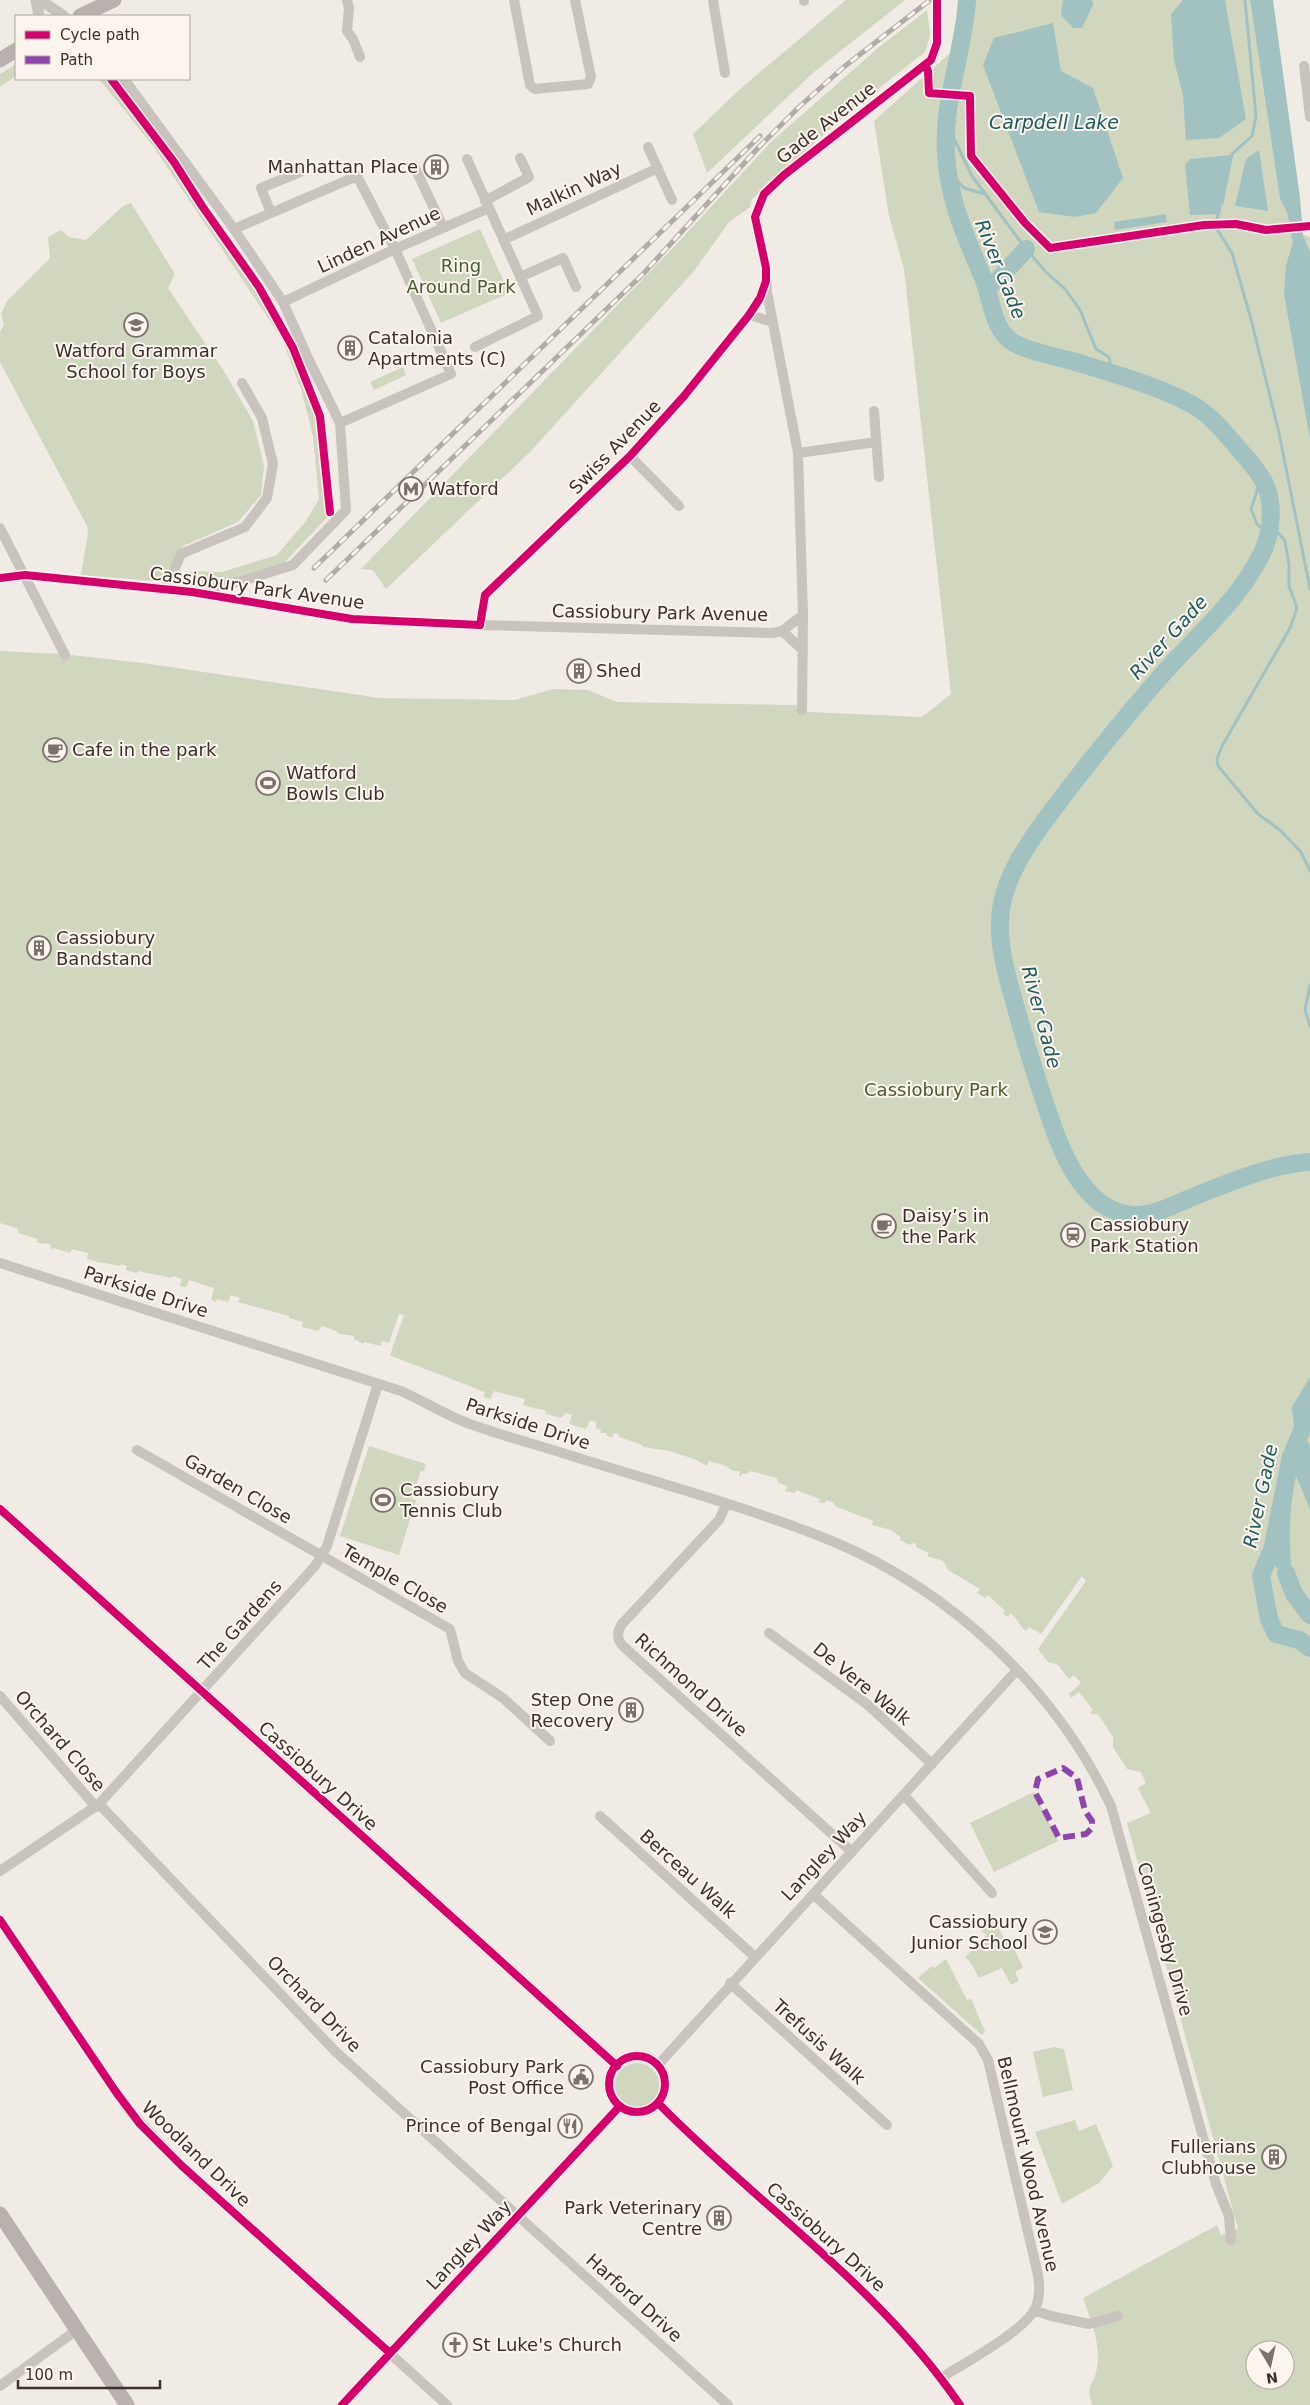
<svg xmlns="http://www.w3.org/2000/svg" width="1310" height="2405" viewBox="0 0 1310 2405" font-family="'DejaVu Sans',sans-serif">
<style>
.green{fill:#d1d6bf;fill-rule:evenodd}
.water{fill:#a1c2c1}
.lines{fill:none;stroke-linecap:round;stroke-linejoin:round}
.stream{stroke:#a1c2c1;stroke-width:3}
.river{stroke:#a1c2c1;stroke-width:18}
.minor{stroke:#c9c3be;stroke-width:10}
.tertiary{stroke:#c9c3be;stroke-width:11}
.primary{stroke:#b8b1ad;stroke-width:15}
.rail-casing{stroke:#b1aca8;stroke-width:5}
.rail{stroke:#fbf5ee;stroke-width:3;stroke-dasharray:9;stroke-linecap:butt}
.quiet{stroke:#8e44ad;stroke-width:6;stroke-dasharray:12 6;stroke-linecap:butt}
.cycleway-casing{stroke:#fbf5ee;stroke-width:11}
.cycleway{stroke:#d6006c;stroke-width:8}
.labels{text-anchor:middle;stroke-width:4;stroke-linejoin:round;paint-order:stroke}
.street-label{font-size:18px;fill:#3b302b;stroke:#fbf5ee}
.poi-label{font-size:18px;fill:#3b302b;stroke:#fbf5ee;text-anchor:start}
.park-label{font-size:18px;fill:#4a5a2e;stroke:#fbf5ee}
.water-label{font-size:19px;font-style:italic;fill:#1f5a5e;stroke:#fbf5ee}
</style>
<rect width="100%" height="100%" fill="#f0ebe5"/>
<path class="green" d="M846,0H905L814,72L707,173L693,134L740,89Z
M961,0H1250L1280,199L1287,213L1291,231L1310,237V2405H1092C1085,2383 1094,2386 1097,2368C1101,2344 1091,2320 1083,2298L1217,2225L1221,2235L1238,2229L1127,1823L1151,1813L1138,1788L1146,1783L1141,1772L1127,1769L1113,1747V1737L1098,1714H1092L1090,1712L1093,1710L1079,1692L1071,1698L1069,1694L1081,1683L1074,1675L1069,1679L1058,1665L1048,1662L1038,1649L1086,1581L1082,1576L1041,1634L1029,1627L1026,1631C1019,1626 1018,1618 1010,1613L1008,1617L1003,1614L1005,1611L988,1595L985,1598L977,1593L980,1589L948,1570L943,1561L927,1556L929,1553L916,1547V1544L913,1543L910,1545L900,1540L901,1537L891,1530L872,1525L873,1521L835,1506L833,1502L826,1500L825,1503L819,1502L820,1499L796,1490L795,1493L785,1491L787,1486L778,1483L777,1478L751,1471L746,1474L742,1473L741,1476H739L740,1471H733L726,1466L709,1461L707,1466L694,1459L670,1451L643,1447L642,1445L619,1437V1434L614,1433L612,1438L606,1435V1433H600L601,1430L596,1428V1422L590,1420L586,1429L569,1424L572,1415L566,1413L561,1418L546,1414V1411L523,1405L525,1399L494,1391L490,1399L484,1397L485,1392L394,1357L390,1355L404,1315L399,1314L389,1343L382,1341L381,1346L364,1342L363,1344L354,1339V1336L339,1334L336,1331L322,1326L318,1331L302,1327L303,1322L289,1318V1316L238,1302L240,1298L231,1295L228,1302L217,1299L216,1302L211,1300L214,1288L189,1280L186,1287L180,1286L182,1279L173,1276L170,1278C159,1274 150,1275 140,1271L136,1273L126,1270L127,1266L121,1264L120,1266C108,1263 98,1263 87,1259L88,1253L72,1249L70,1253L54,1248L52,1250L50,1244L37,1243L38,1239L18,1233V1229L0,1223V651L61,654L143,663L380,698L515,700L553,689L588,690L617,702L796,705L808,712L922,717L951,694L904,269L889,216L874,121L950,53ZM1255,2350H1285V2380H1255Z
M927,10L930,35L925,52L850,111L752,199L750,207L729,222L694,271L531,451L386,589L373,570L361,569L672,249L771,142L878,48Z
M16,64V76L0,87V74Z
M99,79H112L139,112L262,289L296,350L323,416L331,513L283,564L196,590L188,586L186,578L192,571L222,572L277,555L306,521L319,499L313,436L301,389L282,339L153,146Z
M131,203L175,274L168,288L225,373L253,421L264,466L261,495L238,522L183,546L167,582L81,575L88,533L87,526L0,362V332L4,325L1,314L7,301L50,258L48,237L61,230L69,237L86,240L123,206Z
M480,229L509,293L441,323L412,259Z
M403,367L406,375L374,390L370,382Z
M369,1446L426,1464L424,1471L421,1470L412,1499L416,1500L399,1555L340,1536Z
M1034,1792L1058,1841L994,1872L970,1823Z
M992,1914L1004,1939L1009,1937L1023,1968L1015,1972L1019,1981L1011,1985L1002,1968L979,1978L971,1963L965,1957L986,1935L979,1928Z
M946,1959L967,2000L971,1999L985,2031L982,2035L918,1978L932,1966L934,1968Z
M1054,2047L1064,2049L1073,2090L1043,2097L1033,2052Z
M615 2085a22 22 0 1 1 44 0a22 22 0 1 1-44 0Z
M1075,2120L1079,2131L1096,2124L1113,2166L1099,2183L1062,2204L1035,2132Z"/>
<path class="water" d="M1063,0H1092L1093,5L1082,28H1073L1061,15Z
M1183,0H1225L1246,119L1219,138L1186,140L1183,95L1174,60L1171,14Z
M1250,0H1273L1300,198L1303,235L1310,252V439L1284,294L1286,265L1293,243L1287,213L1280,199Z
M1053,23L1061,71L1093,88L1123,178L1096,213L1075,217L1039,212L983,65L994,38Z
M1259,150L1268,211L1235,206L1246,159Z
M1231,155L1220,214L1190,215L1185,165L1190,159Z
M1166,214L1167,222L1115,230L1114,222Z
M1310,1377V1432L1307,1441L1310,1445V1509L1296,1476C1287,1518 1289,1552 1294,1594L1273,1562L1261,1576L1262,1555L1282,1455L1294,1426L1292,1407Z"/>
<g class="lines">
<path class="stream" d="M945,120L972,176L1026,249L1046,272L1065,289L1080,310L1096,349L1109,357L1113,374
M947,169L964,188L985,194
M1222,203L1232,154L1252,136L1256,116L1245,0
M1219,212L1215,226L1232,253L1251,319L1279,433L1310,589
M1259,475L1257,491L1251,509L1257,524L1268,534
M1270,523L1285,541L1289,565V586L1297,608L1290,628L1222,746L1217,759L1218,766L1258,814L1280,830L1301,852L1310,871
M1310,985L1305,1010L1310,1026"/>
<path class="river" d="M967,0C964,52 943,99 946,152C948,202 967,238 985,283C992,303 994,332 1014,343C1029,352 1055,356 1072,361C1112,373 1156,385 1193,405C1212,416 1228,436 1242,453C1253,465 1266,480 1269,496C1273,515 1270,538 1261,555C1240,598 1201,632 1169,667C1129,712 1091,759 1055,807C1030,840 1001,879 1000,921C999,947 1006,973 1013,997C1024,1039 1037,1080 1051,1121C1064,1159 1089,1217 1138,1215C1158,1214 1178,1203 1195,1196C1233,1181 1269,1165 1310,1162
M986,287L998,280L1026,249
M1270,1554L1261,1576L1269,1619L1276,1634L1299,1640L1310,1648
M1286,1573L1294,1594L1310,1615"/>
<path class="minor" d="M347,0L349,8L347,31L353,39L360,57
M514,0L530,85L535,89L588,84L591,77L575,0
M713,0L725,73
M804,0V1
M1304,66L1310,117
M124,79L234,229L283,302L308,358L340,423L346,510L293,565L245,580L198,591
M648,147L672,200
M467,159L538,316L475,347
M414,166L443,227
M485,201L529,177L520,158
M271,213L261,188L300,172
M234,229L357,176L395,249L451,374L340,423
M1171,229L1204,225L1236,224L1266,230L1310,226
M503,240L658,168
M520,277L563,258L576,287
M283,302L395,249L489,208
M749,315L773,322
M874,411L879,477
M798,453L876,442
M630,456L679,506
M0,528L65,655
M0,578L25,575L192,592L352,619L480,625L773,633L782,631L803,615
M166,589L181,554L245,527L267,498L273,464L262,418L242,383
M480,625L485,595L630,456L684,396L749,315L760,298L765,284
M782,631L803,650
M802,710L803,615L798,453L767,292L766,268L755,217L764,194L784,175L931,60L937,43V0
M0,1263L401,1391C421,1400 441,1412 462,1421C498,1435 535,1444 572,1456C658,1483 748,1507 832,1541C952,1591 1056,1689 1111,1806L1216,2184L1229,2216L1231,2240
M137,1450L450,1629L458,1661L465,1673L503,1698L550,1741
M726,1505L719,1520L622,1624C616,1633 617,1640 624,1647L852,1852
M769,1633L868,1705L932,1764
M0,1696L96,1807
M904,1795L992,1893
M99,1804L336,2052L728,2405
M600,1816L755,1957
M0,1871L99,1804L315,1566L327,1546L378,1384
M813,1894L979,2044L988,2060L1038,2275C1040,2286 1040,2298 1035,2309C1024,2331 963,2364 941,2378
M0,1920L126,2107L182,2166L447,2405
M730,1983L887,2125
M658,2065L1017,1670
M658,2103C758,2205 879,2286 960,2405
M1034,2310L1051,2316L1089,2324L1118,2316
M0,2386L78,2329"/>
<path class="tertiary" d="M36,0L39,16
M40,0L64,16
M0,1509L617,2066
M609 2084a28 28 0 1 1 56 0a28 28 0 1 1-56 0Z
M342,2405L620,2106"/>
<path class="primary" d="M80,16L114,0
M0,60L16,50
M0,2214L127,2405"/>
<g class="rail-casing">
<path id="rail" d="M314,568L760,136
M326,580L643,274L759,147L799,107L845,66L930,0"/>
</g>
<use href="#rail" class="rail"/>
<path class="quiet" d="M1063,1768L1077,1778L1085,1811L1092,1821V1828L1086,1834L1059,1838L1035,1792L1038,1779Z"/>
<g class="cycleway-casing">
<path id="cycleway" d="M925,65L928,71L929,93L970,96L971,156L1025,223L1050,248L1204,225L1236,224L1266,230L1310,226
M111,79L174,162L202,206L259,287L293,348L320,416L330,512
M0,578L25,575L192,592L352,619L480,625L485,595L630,456L684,396L749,315L760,298L766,281V268L755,217L764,194L784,175L931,60L937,43V0
M0,1509L617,2066
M0,1920L116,2092L140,2124L182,2166L390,2353
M609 2084a28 28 0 1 1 56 0a28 28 0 1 1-56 0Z
M658,2103C758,2205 879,2286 960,2405
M342,2405L620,2106"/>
</g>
<use href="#cycleway" class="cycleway"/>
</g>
<defs>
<g id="building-ring" transform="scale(1.25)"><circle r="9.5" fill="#fbf5ee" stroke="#7a716c" stroke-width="1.5"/><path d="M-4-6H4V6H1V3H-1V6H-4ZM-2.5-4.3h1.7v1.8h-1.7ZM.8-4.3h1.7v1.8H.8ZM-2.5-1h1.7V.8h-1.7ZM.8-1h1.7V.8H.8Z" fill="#7a716c"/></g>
<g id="school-ring" transform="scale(1.25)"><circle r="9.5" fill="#fbf5ee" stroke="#7a716c" stroke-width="1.5"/><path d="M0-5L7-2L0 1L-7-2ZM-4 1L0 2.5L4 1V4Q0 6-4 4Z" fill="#7a716c"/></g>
<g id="metro-ring" transform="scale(1.25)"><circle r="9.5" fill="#fbf5ee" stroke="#7a716c" stroke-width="1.5"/><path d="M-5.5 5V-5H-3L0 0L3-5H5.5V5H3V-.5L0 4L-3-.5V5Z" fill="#7a716c"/></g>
<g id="cafe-ring" transform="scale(1.25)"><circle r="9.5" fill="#fbf5ee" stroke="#7a716c" stroke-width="1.5"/><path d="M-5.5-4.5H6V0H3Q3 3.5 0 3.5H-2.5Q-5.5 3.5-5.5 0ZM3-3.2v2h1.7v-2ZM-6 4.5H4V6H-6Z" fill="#7a716c"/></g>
<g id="stadium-ring" transform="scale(1.25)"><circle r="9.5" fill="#fbf5ee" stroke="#7a716c" stroke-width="1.5"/><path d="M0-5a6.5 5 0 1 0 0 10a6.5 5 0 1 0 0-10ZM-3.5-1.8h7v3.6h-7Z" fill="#7a716c"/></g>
<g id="station-ring" transform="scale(1.25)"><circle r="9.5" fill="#fbf5ee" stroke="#7a716c" stroke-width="1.5"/><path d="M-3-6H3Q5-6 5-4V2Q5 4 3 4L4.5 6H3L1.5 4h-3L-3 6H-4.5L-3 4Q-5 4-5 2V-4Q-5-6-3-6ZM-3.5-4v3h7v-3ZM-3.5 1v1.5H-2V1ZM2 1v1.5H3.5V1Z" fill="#7a716c"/></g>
<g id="civic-ring" transform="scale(1.25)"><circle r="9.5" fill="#fbf5ee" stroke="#7a716c" stroke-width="1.5"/><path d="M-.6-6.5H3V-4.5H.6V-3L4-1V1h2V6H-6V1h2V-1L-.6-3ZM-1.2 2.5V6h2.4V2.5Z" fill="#7a716c"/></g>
<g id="restaurant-ring" transform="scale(1.25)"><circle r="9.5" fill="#fbf5ee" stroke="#7a716c" stroke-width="1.5"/><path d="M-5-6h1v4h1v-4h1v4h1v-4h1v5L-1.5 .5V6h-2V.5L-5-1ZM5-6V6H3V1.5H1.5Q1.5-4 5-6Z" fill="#7a716c"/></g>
<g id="church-ring" transform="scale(1.25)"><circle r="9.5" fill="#fbf5ee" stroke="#7a716c" stroke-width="1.5"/><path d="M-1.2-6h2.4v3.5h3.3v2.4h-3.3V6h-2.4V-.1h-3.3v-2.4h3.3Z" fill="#7a716c"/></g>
</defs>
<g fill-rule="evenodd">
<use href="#building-ring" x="436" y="167"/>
<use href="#school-ring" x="136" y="325"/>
<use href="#building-ring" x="350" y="348"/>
<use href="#metro-ring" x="411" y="489"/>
<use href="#building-ring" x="579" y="671"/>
<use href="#cafe-ring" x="55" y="750"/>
<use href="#stadium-ring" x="268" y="783"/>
<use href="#building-ring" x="39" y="948"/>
<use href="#cafe-ring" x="884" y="1226"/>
<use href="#station-ring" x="1073" y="1235"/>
<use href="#stadium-ring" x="383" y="1500"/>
<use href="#building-ring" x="631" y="1710"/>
<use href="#school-ring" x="1045" y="1932"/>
<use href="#civic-ring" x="581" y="2077"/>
<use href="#restaurant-ring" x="570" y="2126"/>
<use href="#building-ring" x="1274" y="2157"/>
<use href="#building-ring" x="719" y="2218"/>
<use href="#church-ring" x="455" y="2345"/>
</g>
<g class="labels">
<g class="street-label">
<text transform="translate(826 123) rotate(-38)" y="6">Gade Avenue</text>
<text transform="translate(574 189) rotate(-25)" y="6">Malkin Way</text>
<text transform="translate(379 240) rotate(-25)" y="6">Linden Avenue</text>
<text transform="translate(615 447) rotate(-46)" y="6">Swiss Avenue</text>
<text transform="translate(257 588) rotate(8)" y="6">Cassiobury Park Avenue</text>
<text transform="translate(660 613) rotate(1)" y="6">Cassiobury Park Avenue</text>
<text transform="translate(146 1292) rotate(18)" y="6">Parkside Drive</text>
<text transform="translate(528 1424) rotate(18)" y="6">Parkside Drive</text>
<text transform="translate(238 1489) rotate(30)" y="6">Garden Close</text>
<text transform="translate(395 1579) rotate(30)" y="6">Temple Close</text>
<text transform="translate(240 1625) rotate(-48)" y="6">The Gardens</text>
<text transform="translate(862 1684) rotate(39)" y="6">De Vere Walk</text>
<text transform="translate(691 1685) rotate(42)" y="6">Richmond Drive</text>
<text transform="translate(60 1741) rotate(49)" y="6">Orchard Close</text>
<text transform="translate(318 1776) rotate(42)" y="6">Cassiobury Drive</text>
<text transform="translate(824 1856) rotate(-47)" y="6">Langley Way</text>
<text transform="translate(688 1874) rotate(42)" y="6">Berceau Walk</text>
<text transform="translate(1165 1939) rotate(74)" y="6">Coningesby Drive</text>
<text transform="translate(314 2004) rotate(46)" y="6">Orchard Drive</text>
<text transform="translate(819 2042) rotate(42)" y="6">Trefusis Walk</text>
<text transform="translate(196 2154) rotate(44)" y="6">Woodland Drive</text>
<text transform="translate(1028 2164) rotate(77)" y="6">Bellmount Wood Avenue</text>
<text transform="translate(826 2237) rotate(42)" y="6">Cassiobury Drive</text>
<text transform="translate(469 2245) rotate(-47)" y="6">Langley Way</text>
<text transform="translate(634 2298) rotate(42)" y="6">Harford Drive</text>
</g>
<g class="poi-label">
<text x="418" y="173" text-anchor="end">Manhattan Place</text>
<text x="368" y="344">Catalonia<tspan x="368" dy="21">Apartments (C)</tspan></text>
<text x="136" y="357" text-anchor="middle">Watford Grammar<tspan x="136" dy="21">School for Boys</tspan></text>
<text x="428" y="495">Watford</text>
<text x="596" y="677">Shed</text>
<text x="72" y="756">Cafe in the park</text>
<text x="286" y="779">Watford<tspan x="286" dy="21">Bowls Club</tspan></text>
<text x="56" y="944">Cassiobury<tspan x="56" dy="21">Bandstand</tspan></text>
<text x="902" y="1222">Daisy’s in<tspan x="902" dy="21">the Park</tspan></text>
<text x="1090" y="1231">Cassiobury<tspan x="1090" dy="21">Park Station</tspan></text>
<text x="400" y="1496">Cassiobury<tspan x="400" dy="21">Tennis Club</tspan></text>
<text x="614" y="1706" text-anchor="end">Step One<tspan x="614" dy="21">Recovery</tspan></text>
<text x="1028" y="1928" text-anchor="end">Cassiobury<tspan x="1028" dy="21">Junior School</tspan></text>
<text x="564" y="2073" text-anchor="end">Cassiobury Park<tspan x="564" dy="21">Post Office</tspan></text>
<text x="552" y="2132" text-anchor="end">Prince of Bengal</text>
<text x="1256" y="2153" text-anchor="end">Fullerians<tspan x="1256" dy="21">Clubhouse</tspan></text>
<text x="702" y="2214" text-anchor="end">Park Veterinary<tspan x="702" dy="21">Centre</tspan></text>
<text x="472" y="2351">St Luke's Church</text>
</g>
<g class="park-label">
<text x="461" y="272">Ring<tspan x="461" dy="21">Around Park</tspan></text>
<text x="936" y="1096">Cassiobury Park</text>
</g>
<g class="water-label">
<text x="1054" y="129">Carpdell Lake</text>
<text transform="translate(1001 269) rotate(68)" y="7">River Gade</text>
<text transform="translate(1168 637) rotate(-48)" y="7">River Gade</text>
<text transform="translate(1042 1017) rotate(75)" y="7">River Gade</text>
<text transform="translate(1260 1496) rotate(-78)" y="7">River Gade</text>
</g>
</g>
<rect x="15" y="15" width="175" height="65" fill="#fbf5ee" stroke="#aea6a0"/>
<rect x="25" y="31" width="25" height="8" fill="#d6006c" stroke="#aea6a0"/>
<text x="60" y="40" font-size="15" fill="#3b302b">Cycle path</text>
<rect x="25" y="56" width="25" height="8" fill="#8e44ad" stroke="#aea6a0"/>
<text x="60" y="65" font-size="15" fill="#3b302b">Path</text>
<g transform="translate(1270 2365) rotate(171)"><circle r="24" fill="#fbf5ee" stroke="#aea6a0"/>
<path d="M0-4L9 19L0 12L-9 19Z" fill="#7a716c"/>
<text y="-8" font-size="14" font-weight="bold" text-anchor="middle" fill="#3b302b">N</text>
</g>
<path d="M18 2380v8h142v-8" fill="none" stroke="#3b302b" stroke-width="2.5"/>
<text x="25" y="2380" font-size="15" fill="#3b302b" stroke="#fbf5ee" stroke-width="4" paint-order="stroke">100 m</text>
</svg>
